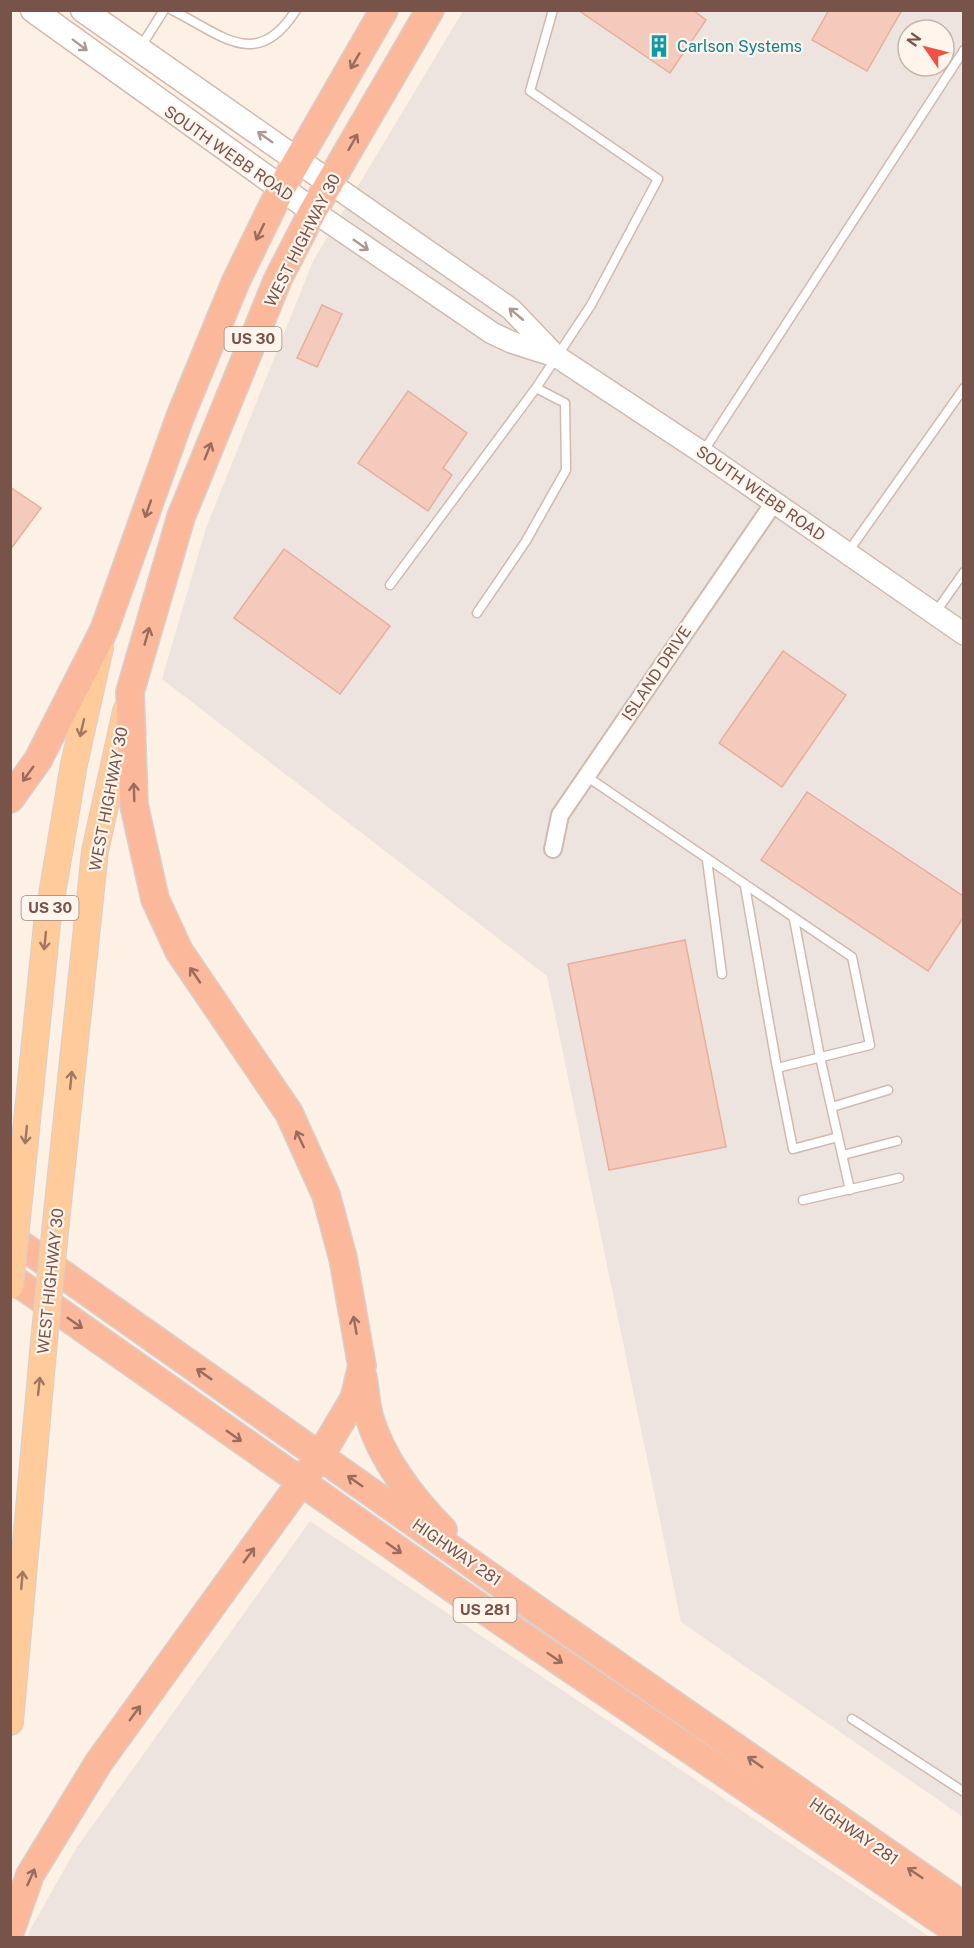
<svg xmlns="http://www.w3.org/2000/svg" width="974" height="1948" viewBox="0 0 974 1948" font-family="'Public Sans',sans-serif">
<style>
.industrial{fill:#ede4e0;fill-rule:evenodd}
.building{fill:#f4cabc;stroke:#e8ad9b;stroke-width:1.5}
.lines{fill:none;stroke-linecap:round;stroke-linejoin:round}
.service-casing{stroke:#d2b9ad;stroke-width:11}
.minor-casing{stroke:#d2b9ad;stroke-width:20}
.tertiary-casing{stroke:#d2b9ad;stroke-width:24}
.secondary-casing{stroke:#d5b8ab;stroke-width:27}
.primary-casing{stroke:#d9cfcc;stroke-width:28}
.trunk-casing{stroke:#d9cfcc;stroke-width:30}
.service{stroke:#fff;stroke-width:8}
.minor{stroke:#fff;stroke-width:16}
.tertiary{stroke:#fff;stroke-width:21}
.secondary{stroke:#fff;stroke-width:24}
.primary{stroke:#ffcb9b;stroke-width:26}
.trunk{stroke:#fcb89a;stroke-width:27}
.primary-bridge-casing{stroke:#d9cfcc;stroke-width:28;stroke-linecap:butt}
.primary-bridge{stroke:#ffcb9b;stroke-width:26}
.oneway{stroke:#ae9892}
.oneway2{stroke:#996c5d}
.oneway3{stroke:#a07762}
.labels{text-anchor:middle;stroke-width:4.5;stroke-linejoin:round;paint-order:stroke}
.shield{fill:#fff5ed;stroke:#a0847a;stroke-width:1.5}
.shield-label{font-size:15px;font-weight:bold;fill:#785349}
.culture-label{font-size:16px;fill:#0d838f;stroke:#fff5ed;text-anchor:start}
.street-label{font-size:16px;fill:#785349;stroke:#fff5ed}
</style>
<rect width="100%" height="100%" fill="#fdf1e6"/>
<path class="industrial" d="M463,11H963V1817L681,1622L547,976L162,679L206,528L313,261ZM908,30H944V66H908Z
M310,1521L930,1937H28L31,1928L77,1847Z"/>
<path class="building" d="M578,10H693L706,20L670,73Z
M829,10H902L867,71L812,40Z
M322,305L342,314L317,367L297,358Z
M408,391L467,433L443,468L452,475L428,511L358,463Z
M10,487L41,508L10,550Z
M284,549L390,626L340,694L234,618Z
M783,651L846,695L782,787L719,743Z
M807,792L963,896V918L928,971L761,860Z
M685,940L726,1147L609,1170L568,964Z"/>
<g class="lines">
<g class="service-casing">
<path id="service" d="M172,10C222,35 257,72 296,10
M140,48L164,10
M703,452L964,50
M848,552L964,388
M390,585L536,388L591,305L658,179L530,91L553,10
M477,613L526,541L566,470L565,403L536,388
M935,613L964,572
M586,776L852,957L870,1045L777,1068L745,886
M707,860L722,974
M794,919L820,1057L850,1190
M777,1068L793,1149L838,1137
M832,1107L888,1090
M843,1155L897,1141
M803,1200L899,1178
M852,1719L964,1792"/>
</g>
<g class="minor-casing">
<path id="minor" d="M553,849L560,815L773,504"/>
</g>
<g class="tertiary-casing">
<path id="tertiary" d="M330,183L511,309L556,356L703,453L964,634
M313,211L492,333L511,342L555,356"/>
</g>
<g class="secondary-casing">
<path id="secondary" d="M33,10L313,211
M83,10L330,183"/>
</g>
<g class="primary-casing">
<path id="primary" d="M20,1190L47,924L74,764L100,648
M56,1222L95,851L126,711
M10,1722L44,1341"/>
</g>
<g class="trunk-casing">
<path id="trunk" d="M10,799L38,760L104,630L180,417L236,281L281,189L384,10
M10,1237L546,1616L964,1906
M10,1277L458,1592L964,1936
M363,1378C365,1390 366,1404 369,1416C381,1458 412,1499 443,1530
M10,1932L30,1875L99,1762L320,1456L354,1399L362,1366L343,1258L326,1195L289,1113L179,951L155,899L134,805L130,692L181,517L278,279L313,211L430,10"/>
</g>
<use href="#service" class="service"/>
<use href="#minor" class="minor"/>
<use href="#tertiary" class="tertiary"/>
<use href="#secondary" class="secondary"/>
<use href="#primary" class="primary"/>
<use href="#trunk" class="trunk"/>
<g class="primary-bridge-casing">
<path id="primary-bridge" d="M10,1286L20,1190
M44,1341L56,1222"/>
</g>
<use href="#primary-bridge" class="primary-bridge"/>
</g>
<defs><path id="oneway-shaft" d="M-6 0H5M1.5-3L5.5 0L1.5 3" fill="none" stroke-width="1.6" stroke-linecap="round" stroke-linejoin="round" transform="scale(1.5)"/></defs>
<g class="oneway">
<use href="#oneway-shaft" transform="translate(80 45) rotate(37)"/>
<use href="#oneway-shaft" transform="translate(265 137) rotate(-145)"/>
<use href="#oneway-shaft" transform="translate(361 245) rotate(35)"/>
<use href="#oneway-shaft" transform="translate(516 314) rotate(-140)"/>
</g>
<g class="oneway2">
<use href="#oneway-shaft" transform="translate(355 61) rotate(120)"/>
<use href="#oneway-shaft" transform="translate(353 142) rotate(-60)"/>
<use href="#oneway-shaft" transform="translate(260 232) rotate(116)"/>
<use href="#oneway-shaft" transform="translate(208 451) rotate(-68)"/>
<use href="#oneway-shaft" transform="translate(148 509) rotate(109)"/>
<use href="#oneway-shaft" transform="translate(147 636) rotate(-74)"/>
<use href="#oneway-shaft" transform="translate(28 774) rotate(126)"/>
<use href="#oneway-shaft" transform="translate(134 792) rotate(-92)"/>
<use href="#oneway-shaft" transform="translate(195 975) rotate(-124)"/>
<use href="#oneway-shaft" transform="translate(300 1139) rotate(-115)"/>
<use href="#oneway-shaft" transform="translate(75 1323) rotate(35)"/>
<use href="#oneway-shaft" transform="translate(355 1325) rotate(-100)"/>
<use href="#oneway-shaft" transform="translate(204 1374) rotate(-145)"/>
<use href="#oneway-shaft" transform="translate(234 1436) rotate(35)"/>
<use href="#oneway-shaft" transform="translate(355 1481) rotate(-145)"/>
<use href="#oneway-shaft" transform="translate(394 1548) rotate(35)"/>
<use href="#oneway-shaft" transform="translate(249 1555) rotate(-54)"/>
<use href="#oneway-shaft" transform="translate(555 1658) rotate(34)"/>
<use href="#oneway-shaft" transform="translate(135 1713) rotate(-54)"/>
<use href="#oneway-shaft" transform="translate(755 1762) rotate(-145)"/>
<use href="#oneway-shaft" transform="translate(915 1873) rotate(-146)"/>
<use href="#oneway-shaft" transform="translate(31 1877) rotate(-66)"/>
</g>
<g class="oneway3">
<use href="#oneway-shaft" transform="translate(82 728) rotate(103)"/>
<use href="#oneway-shaft" transform="translate(45 941) rotate(96)"/>
<use href="#oneway-shaft" transform="translate(71 1080) rotate(-84)"/>
<use href="#oneway-shaft" transform="translate(26 1135) rotate(96)"/>
<use href="#oneway-shaft" transform="translate(39 1386) rotate(-84)"/>
<use href="#oneway-shaft" transform="translate(22 1580) rotate(-85)"/>
</g>
<defs>
<g id="building-bare" transform="scale(1.8)"><path d="M-4-6H4V6H1V3H-1V6H-4ZM-2.5-4.3h1.7v1.8h-1.7ZM.8-4.3h1.7v1.8H.8ZM-2.5-1h1.7V.8h-1.7ZM.8-1h1.7V.8H.8Z" fill="#0f9aa8" stroke="#fff5ed" stroke-width="2.5" paint-order="stroke"/></g>
</defs>
<g fill-rule="evenodd">
<use href="#building-bare" x="659" y="46"/>
</g>
<g class="labels">
<g class="shield">
<rect x="224.5" y="327" width="57" height="24" rx="4.5"/>
<rect x="21.5" y="896" width="57" height="24" rx="4.5"/>
<rect x="453.5" y="1598" width="63" height="24" rx="4.5"/>
</g>
<g class="shield-label">
<text x="253" y="344">US 30</text>
<text x="50" y="913">US 30</text>
<text x="485" y="1615">US 281</text>
</g>
<g class="culture-label">
<text x="677" y="52">Carlson Systems</text>
</g>
<g class="street-label">
<text transform="translate(229 153) rotate(35)" y="6">SOUTH WEBB ROAD</text>
<text transform="translate(302 240) rotate(-63)" y="6">WEST HIGHWAY 30</text>
<text transform="translate(761 493) rotate(35)" y="6">SOUTH WEBB ROAD</text>
<text transform="translate(656 673) rotate(-56)" y="6">ISLAND DRIVE</text>
<text transform="translate(108 799) rotate(-79)" y="6">WEST HIGHWAY 30</text>
<text transform="translate(50 1281) rotate(-84)" y="6">WEST HIGHWAY 30</text>
<text transform="translate(457 1552) rotate(35)" y="6">HIGHWAY 281</text>
<text transform="translate(854 1831) rotate(35)" y="6">HIGHWAY 281</text>
</g>
</g>
<rect width="974" height="1948" fill="none" stroke="#785349" stroke-width="24"/>
<g transform="translate(926 48) rotate(305)"><circle r="28" fill="#fff5ed" stroke="#c9b4ab" stroke-width="1.5"/>
<path d="M0-4.5L10 22L0 15L-10 22Z" fill="#ed5245"/>
<text y="-9" font-size="16" font-weight="bold" text-anchor="middle" fill="#785349">N</text>
</g>
</svg>
